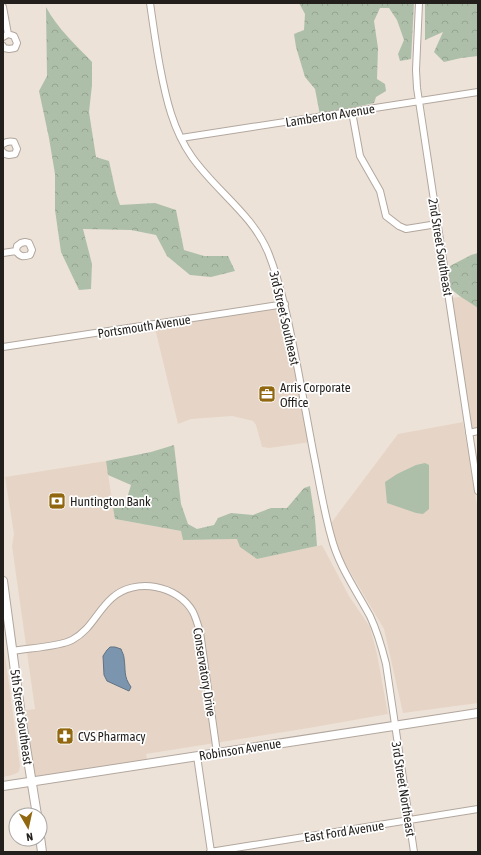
<svg xmlns="http://www.w3.org/2000/svg" width="481" height="855" viewBox="0 0 481 855" font-family="'Asap Condensed',sans-serif">
<style>
.built{fill:#e6d5c6}
.forest{fill:url(#forest-crowns)}
.green{fill:#adbfa9}
.water{fill:#7b95ae;stroke:#617282}
.lines{fill:none;stroke-linecap:round;stroke-linejoin:round}
.street-casing{stroke:#b2a79e;stroke-width:8}
.secondary-casing{stroke:#b2a79e;stroke-width:10}
.street{stroke:#fff;stroke-width:6}
.secondary{stroke:#fff;stroke-width:8}
.labels{text-anchor:middle;stroke-width:3.5;stroke-linejoin:round;paint-order:stroke}
.street-label{font-size:13px;fill:#231f1c;stroke:#fff}
.poi-label{font-size:13px;fill:#231f1c;stroke:#fff;text-anchor:start}
</style>
<defs>
<pattern id="forest-crowns" width="20" height="18" patternUnits="userSpaceOnUse"><rect width="20" height="18" fill="#adbfa9"/><path d="M2 6a3 3 0 1 1 6 0M12 15a3 3 0 1 1 6 0" fill="none" stroke="#95a491"/></pattern>
</defs>
<rect width="100%" height="100%" fill="#ede2d8"/>
<path class="built" d="M461,297L478,308V431L469,433L449,298Z
M285,304L311,442L269,448L262,447L256,425L253,421L232,416L191,419L178,424L154,324Z
M463,422L478,511V703L403,713L384,629L339,553L331,523L398,434Z
M106,461L115,519L181,531L184,540L237,539L257,559L322,545L349,596L370,627L377,654L388,714L309,728L146,754L148,764L31,782L21,711L35,709L12,546L14,534L5,477Z
M3,640L20,766L19,771L17,773L12,775L3,777Z"/>
<path class="forest" d="M299,3H414L411,59L400,61L398,54L404,40L397,20L389,8H380L374,21L378,48L377,79L385,84L386,91L376,97L374,103L320,115L315,89L305,77L296,47L294,34L304,30L305,14Z
M425,3H478V56L461,58L444,62L434,52L443,32L425,40Z
M46,7C57,28 76,45 92,62V85L89,112L96,157L109,161L116,193L120,205L155,203L176,210L184,250L204,256H228L235,271L211,277L190,275L167,256L156,235L131,230L83,229L92,264L91,289L79,290L61,252L55,210V174L49,138L39,91L47,76Z
M478,253V308L461,297L447,286L450,266L471,255Z
M174,445L181,504L188,524L197,529L214,525L218,518L231,513L253,515L271,508H287L304,488L310,486L315,519L317,546L257,559L240,547L237,539L183,540L181,531L115,519L113,508H124L131,485L108,475L106,461L151,452Z"/>
<path class="green" d="M425,463L429,465V509L423,514L416,513L387,503L385,482L397,474L416,465Z"/>
<path class="water" d="M110,647H115L121,649C122,652 124,655 124,658C126,670 123,676 131,687L129,691L107,681L104,675L103,656L107,650Z"/>
<g class="lines">
<g class="street-casing">
<path id="street" d="M150,3C153,24 156,46 160,67C166,99 173,130 192,157C216,191 252,214 268,252C283,290 290,330 298,370C303,397 308,424 313,451C319,480 323,508 331,536C338,565 356,590 370,616C377,631 382,648 386,664L414,852
M419,3L416,70L417,88L478,491
M3,7L8,34
M3,37L8,34L14,36L17,43L15,48L9,49L4,48L3,46
M352,112L360,156L380,191L386,216L399,226L406,229L437,224
M181,138L478,92
M3,144C7,141 10,141 14,142L17,149L15,154L9,155L5,154L3,152
M25,242L29,243L32,250L30,255C23,257 20,257 16,251L17,246L21,243Z
M3,253L16,251
M3,347L285,304
M469,433L478,431
M12,651C28,648 59,647 72,640C91,630 97,611 112,598C135,577 178,585 193,612C196,618 198,625 200,632L217,753
M197,756L211,852
M210,852L478,809"/>
</g>
<g class="secondary-casing">
<path id="secondary" d="M3,581L21,716L37,815
M3,786L478,713
M40,837L42,852"/>
</g>
<use href="#street" class="street"/>
<use href="#secondary" class="secondary"/>
</g>
<defs>
<g id="office-square" transform="scale(0.9)"><rect x="-9" y="-9" width="18" height="18" rx="4" fill="#916810" stroke="#fff"/><path d="M-6-3h4V-5.5h4V-3h4V5H-6ZM-1-4.5V-3h2v-1.5ZM-6 0V1H6V0Z" fill="#fff"/></g>
<g id="bank-square" transform="scale(0.9)"><rect x="-9" y="-9" width="18" height="18" rx="4" fill="#916810" stroke="#fff"/><path d="M-6-4H6V4H-6ZM0-2.3a2.3 2.3 0 1 0 0 4.6a2.3 2.3 0 1 0 0-4.6Z" fill="#fff"/></g>
<g id="pharmacy-square" transform="scale(0.9)"><rect x="-9" y="-9" width="18" height="18" rx="4" fill="#916810" stroke="#fff"/><path d="M-2-6h4v4h4v4h-4v4h-4v-4h-4v-4h4Z" fill="#fff"/></g>
</defs>
<g fill-rule="evenodd">
<use href="#office-square" x="267" y="394"/>
<use href="#bank-square" x="57" y="501"/>
<use href="#pharmacy-square" x="65" y="736"/>
</g>
<g class="labels">
<g class="street-label">
<text transform="translate(330 115) rotate(-9)" y="5">Lamberton Avenue</text>
<text transform="translate(441 247) rotate(81)" y="5">2nd Street Southeast</text>
<text transform="translate(285 318) rotate(77)" y="5">3rd Street Southeast</text>
<text transform="translate(144 326) rotate(-9)" y="5">Portsmouth Avenue</text>
<text transform="translate(205 672) rotate(81)" y="5">Conservatory Drive</text>
<text transform="translate(22 717) rotate(82)" y="5">5th Street Southeast</text>
<text transform="translate(240 749) rotate(-9)" y="5">Robinson Avenue</text>
<text transform="translate(404 789) rotate(81)" y="5">3rd Street Northeast</text>
<text transform="translate(344 831) rotate(-9)" y="5">East Ford Avenue</text>
</g>
<g class="poi-label">
<text x="280" y="392">Arris Corporate<tspan x="280" dy="15">Office</tspan></text>
<text x="70" y="506">Huntington Bank</text>
<text x="78" y="741">CVS Pharmacy</text>
</g>
</g>
<rect width="481" height="855" fill="none" stroke="#231f1c" stroke-width="8"/>
<g transform="translate(28 827) rotate(171)"><circle r="19" fill="#ffffff" stroke="#a7a5a4"/>
<path d="M0-3L7 15L0 10L-7 15Z" fill="#916810"/>
<text y="-6" font-size="11" font-weight="bold" text-anchor="middle" fill="#231f1c">N</text>
</g>
</svg>
